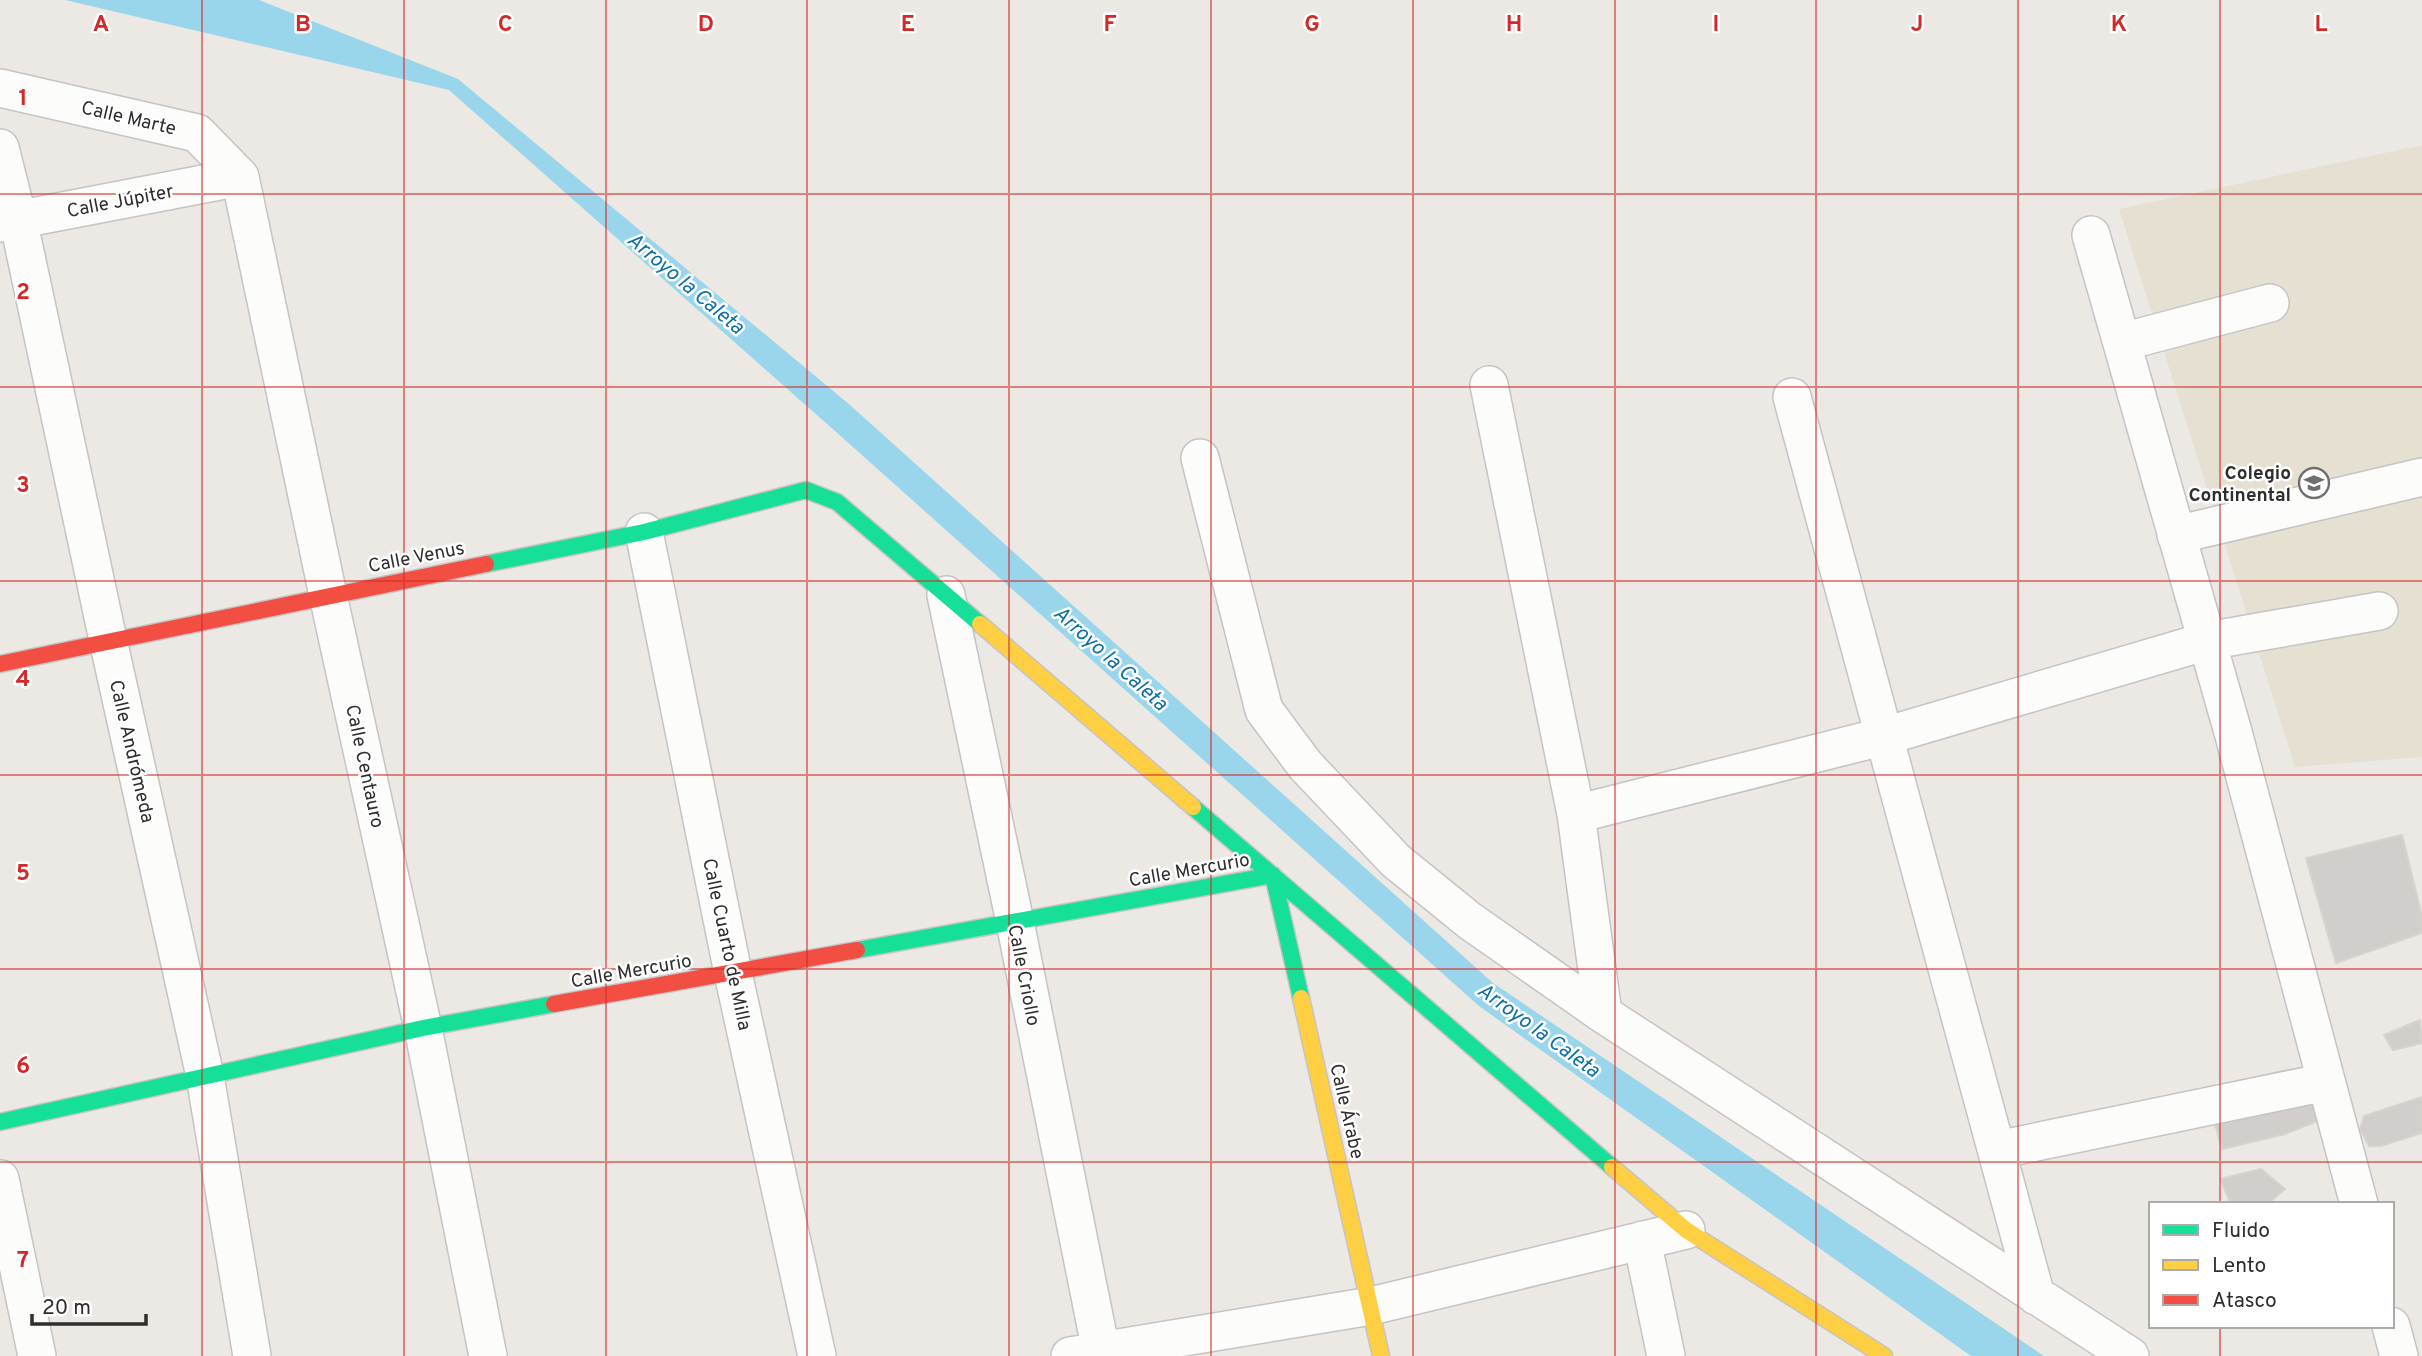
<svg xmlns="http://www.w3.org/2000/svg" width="2422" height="1356" viewBox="0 0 2422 1356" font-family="Overpass,sans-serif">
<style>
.education{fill:#e6e0d3}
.water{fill:#99d6ec}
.building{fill:#d1cecb;stroke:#d7d4d0;stroke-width:2}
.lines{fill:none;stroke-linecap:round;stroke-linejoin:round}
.street-casing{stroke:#c5c4c5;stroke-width:40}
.fast-casing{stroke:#c5c4c5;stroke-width:19}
.slow-casing{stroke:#c5c4c5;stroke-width:19}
.jam-casing{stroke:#c5c4c5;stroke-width:19}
.street{stroke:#fcfcfb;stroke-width:37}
.fast{stroke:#16e098;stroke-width:16}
.slow{stroke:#ffcf43;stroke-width:16}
.jam{stroke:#f24e42;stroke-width:16}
.grid{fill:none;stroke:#d62828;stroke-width:2;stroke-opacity:0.55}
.labels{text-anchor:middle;stroke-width:5;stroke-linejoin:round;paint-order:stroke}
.street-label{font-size:19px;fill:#2e2e2e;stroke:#fff}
.poi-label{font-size:19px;font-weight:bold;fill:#2e2e2e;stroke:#fff;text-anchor:end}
.water-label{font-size:21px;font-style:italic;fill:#0d6fa3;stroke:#fff}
.grid-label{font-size:23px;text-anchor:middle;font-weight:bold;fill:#d62828;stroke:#fff;stroke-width:5;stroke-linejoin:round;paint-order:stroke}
</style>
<rect width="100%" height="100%" fill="#ece8e4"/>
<path class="education" d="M2422,145V757L2295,767L2119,209Z"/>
<path class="water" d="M65,0H259L458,79L850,405L1493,983L2044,1356H1971L1479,1006L835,431L449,90Z"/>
<path class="building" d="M2402,835L2422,916V933L2336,963L2306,858Z
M2420,1020L2422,1043L2393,1050L2384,1035Z
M2293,1069L2325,1118L2285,1134L2222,1149L2205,1088Z
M2422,1097V1133L2381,1146H2369L2360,1129L2364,1116Z
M2261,1169L2285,1189L2270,1202L2231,1204L2220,1179Z"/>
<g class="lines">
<g class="street-casing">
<path id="street" d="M0,88L197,133L240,177
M0,148L18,219L108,640L205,1076L252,1356
M240,177L328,595L423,1028L488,1356
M0,223L240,177
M2091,235L2233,732L2359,1204
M2122,342L2270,303
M1489,385L1576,814L1603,1014
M1792,397L2036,1296
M1200,458L1264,710L1305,765L1396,861L1470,921L1603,1014L2130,1356
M644,532L733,973L817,1356
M2176,535L2422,477
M946,595L1015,922L1102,1356
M1576,814L1885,736L2207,641L2379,611
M1997,1150L2326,1082
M0,1179L37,1356
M1642,1240L1666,1356
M2391,1326L2399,1356
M1070,1356L1371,1306L1686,1230"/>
</g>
<g class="fast-casing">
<path id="fast" d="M486,564L644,532L806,490L837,502L980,624
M1193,807L1612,1167
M857,950L1273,875L1301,998
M0,1122L423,1028L554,1004"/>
</g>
<g class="slow-casing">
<path id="slow" d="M980,624L1193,807
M1301,998L1381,1356
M1612,1167L1686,1230L1884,1356"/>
</g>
<g class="jam-casing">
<path id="jam" d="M0,664L486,564
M554,1004L857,950"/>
</g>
<use href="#street" class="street"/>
<use href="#fast" class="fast"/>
<use href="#slow" class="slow"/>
<use href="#jam" class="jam"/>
</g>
<path class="grid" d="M202,0V1356M404,0V1356M606,0V1356M807,0V1356M1009,0V1356M1211,0V1356M1413,0V1356M1615,0V1356M1816,0V1356M2018,0V1356M2220,0V1204M0,194H2422M0,387H2422M0,581H2422M0,775H2422M0,969H2422M0,1162H2422M2220,1326V1356"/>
<defs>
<g id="school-ring" transform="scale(1.575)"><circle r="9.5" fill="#fff" stroke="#706f6e" stroke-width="1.5"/><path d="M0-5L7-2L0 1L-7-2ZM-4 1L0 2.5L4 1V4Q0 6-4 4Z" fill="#706f6e"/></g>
</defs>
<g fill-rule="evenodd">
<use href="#school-ring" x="2314" y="483"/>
</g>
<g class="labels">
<g class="street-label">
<text transform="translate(129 117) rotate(13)" y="7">Calle Marte</text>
<text transform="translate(120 200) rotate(-11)" y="7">Calle Júpiter</text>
<text transform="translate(416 556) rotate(-11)" y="7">Calle Venus</text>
<text transform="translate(133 751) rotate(77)" y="7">Calle Andrómeda</text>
<text transform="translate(366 766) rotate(78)" y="7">Calle Centauro</text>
<text transform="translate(1189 869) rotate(-10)" y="7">Calle Mercurio</text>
<text transform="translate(728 944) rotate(78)" y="7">Calle Cuarto de Milla</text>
<text transform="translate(631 970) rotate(-10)" y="7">Calle Mercurio</text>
<text transform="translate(1025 975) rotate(79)" y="7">Calle Criollo</text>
<text transform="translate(1348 1111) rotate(77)" y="7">Calle Árabe</text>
</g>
<g class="poi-label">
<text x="2291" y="479">Colegio<tspan x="2291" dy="22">Continental</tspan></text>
</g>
<g class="water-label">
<text transform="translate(686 283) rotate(40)" y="7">Arroyo la Caleta</text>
<text transform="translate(1111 658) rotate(42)" y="7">Arroyo la Caleta</text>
<text transform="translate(1539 1030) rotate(36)" y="7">Arroyo la Caleta</text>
</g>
</g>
<g class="grid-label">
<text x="101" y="31">A</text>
<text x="303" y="31">B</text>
<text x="505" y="31">C</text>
<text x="706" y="31">D</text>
<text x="908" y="31">E</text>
<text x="1110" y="31">F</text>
<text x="1312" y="31">G</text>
<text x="1514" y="31">H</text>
<text x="1716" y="31">I</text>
<text x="1917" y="31">J</text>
<text x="2119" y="31">K</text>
<text x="2321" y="31">L</text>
<text x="23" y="105">1</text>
<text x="23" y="299">2</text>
<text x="23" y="492">3</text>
<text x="23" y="686">4</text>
<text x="23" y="880">5</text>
<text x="23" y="1073">6</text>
<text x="23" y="1267">7</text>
</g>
<rect x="2149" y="1202" width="245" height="126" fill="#ffffff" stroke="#ababab" stroke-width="2"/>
<rect x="2163" y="1225" width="35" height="10" fill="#16e098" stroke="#ababab" stroke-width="2"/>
<text x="2212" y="1237" font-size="21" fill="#2e2e2e">Fluido</text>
<rect x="2163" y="1260" width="35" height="10" fill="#ffcf43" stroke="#ababab" stroke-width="2"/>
<text x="2212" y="1272" font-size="21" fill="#2e2e2e">Lento</text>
<rect x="2163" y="1295" width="35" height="10" fill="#f24e42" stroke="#ababab" stroke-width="2"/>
<text x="2212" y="1307" font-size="21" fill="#2e2e2e">Atasco</text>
<path d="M32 1314v10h114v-10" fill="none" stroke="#2e2e2e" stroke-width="3.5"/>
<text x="42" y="1314" font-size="21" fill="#2e2e2e" stroke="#ffffff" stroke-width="5" paint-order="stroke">20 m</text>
</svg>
